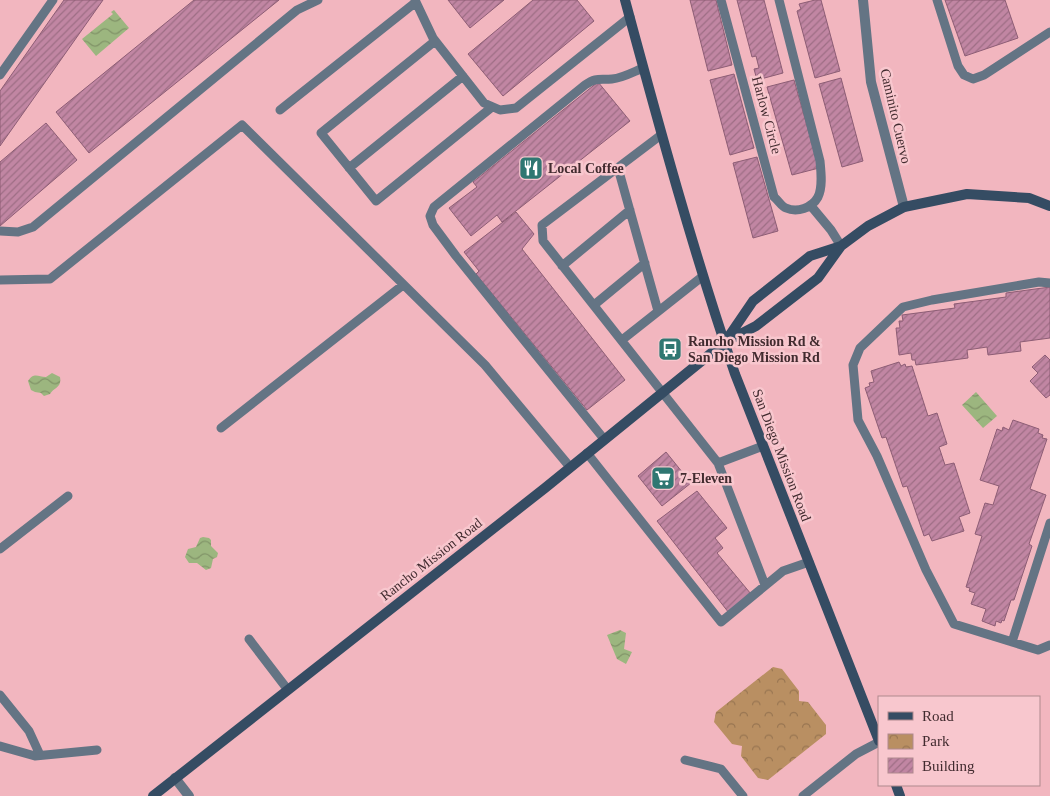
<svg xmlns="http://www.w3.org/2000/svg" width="1050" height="796" viewBox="0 0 1050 796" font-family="Georgia,serif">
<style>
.park{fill:url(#park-crowns)}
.water{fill:url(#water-waves)}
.building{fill:url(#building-hatch);stroke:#8d5d75}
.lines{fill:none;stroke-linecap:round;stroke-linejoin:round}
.lane{stroke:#647484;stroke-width:9}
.street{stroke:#647484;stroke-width:10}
.secondary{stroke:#354c63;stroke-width:10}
.labels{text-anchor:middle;stroke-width:5;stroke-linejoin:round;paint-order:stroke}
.street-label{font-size:14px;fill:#422b2f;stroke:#f8c7ce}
.poi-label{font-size:14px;font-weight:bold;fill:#422b2f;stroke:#f8c7ce;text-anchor:start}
</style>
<defs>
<pattern id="park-crowns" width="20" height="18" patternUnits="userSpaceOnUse" patternTransform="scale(1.25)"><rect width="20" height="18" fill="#b98f62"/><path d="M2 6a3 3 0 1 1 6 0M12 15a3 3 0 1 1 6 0" fill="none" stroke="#987551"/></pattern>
<pattern id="water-waves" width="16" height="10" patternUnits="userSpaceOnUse" patternTransform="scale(1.25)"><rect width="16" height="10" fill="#9cb67f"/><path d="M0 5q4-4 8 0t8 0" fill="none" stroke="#819468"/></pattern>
<pattern id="building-hatch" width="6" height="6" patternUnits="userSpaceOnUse" patternTransform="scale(1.25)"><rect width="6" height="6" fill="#c186a3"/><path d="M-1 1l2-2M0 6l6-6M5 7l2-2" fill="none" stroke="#9e6e85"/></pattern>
</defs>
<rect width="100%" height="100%" fill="#f2b6bf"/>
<path class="park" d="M773,667L782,669L799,691V701L808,702L826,725V734L768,780L758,778L741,756L742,746L732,744L714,722L716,712Z"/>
<path class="water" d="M114,10L129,28L96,56L82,39L113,14L111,12Z
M52,373L60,377C62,388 54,387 50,394L44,396L41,393L35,392L31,390L28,381C34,372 38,377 46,377Z
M976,392L997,416L983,428L962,405Z
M203,537L209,538L211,540V546L218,553L217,557L213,559L211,568L206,570L197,563H189L185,557L188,549L196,547L200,538Z
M620,630L626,633L624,649L632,652L626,664L617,659L607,635Z"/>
<path class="building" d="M64,0H103L0,146V91Z
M194,0H279L89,153L56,112Z
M448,0H504L470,28Z
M533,0H577L594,21L503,96L468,54Z
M690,0H716L732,65L708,71Z
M737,0H764L783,73L757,80L754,69L759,68L756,56L752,57Z
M815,0H821L840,71L815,78L797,11L801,9L799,4Z
M945,0H1005L1018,38L965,56Z
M734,74L754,148L730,155L710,80Z
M841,78L863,161L842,167L819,84Z
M794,80L819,168L792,175L767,87Z
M598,82L630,121L502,222L497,215L471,236L449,208L477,187L473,182Z
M46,123L77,160L0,226V162Z
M757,157L778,231L753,238L733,163Z
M516,212L534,234L522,249L625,380L587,410L476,274L479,271L464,252Z
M1050,287V338L1020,342L1021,351L988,355L987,347L967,350L968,358L916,365L915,360H912L911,353L899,355L896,328H900L899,321H903L902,315L955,308L954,304L1006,297V293Z
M1045,355L1050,360V395L1046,398L1030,381L1038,373L1032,367Z
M899,362L901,366L905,364L906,367L912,366L928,416L937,413L947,444L939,447L945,465L954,463L970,513L959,517L964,531L932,541L929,534L924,536L907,486L903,487L886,437L882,438L865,388L870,386L869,383L874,382L871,371Z
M1013,420L1039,429L1038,433L1043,435L1042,438L1047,439L1030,489L1046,495L1029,544L1032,546L1014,600H1011L1004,621L1002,620L1001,623L996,621L995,626L982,621L986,609L971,604L975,593L969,591L970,588L966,587L982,536L975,534L985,503L993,505L999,486L980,480L997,429L1002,431L1003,427L1009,430Z
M666,452L691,483L662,506L638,476Z
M697,491L727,528L715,538L723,548L717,553L751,594L729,613L657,521Z"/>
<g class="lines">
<path class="lane" d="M415,0L433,38L484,103L500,110L516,108L630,17
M721,0L774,197C778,200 782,207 786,208C797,213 812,208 818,197C823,187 821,172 820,161L779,0
M937,0L958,66L964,75L973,79L984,75L1050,32
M435,41L321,133L376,201L492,107
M0,75L53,0
M280,110L416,2
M661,135L542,225L543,241L718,463
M349,168L463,76
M618,168L658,311
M811,206L831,230L841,246
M0,231L18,232L33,227L297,10L318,0
M562,266L630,210
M0,280L50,279L242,125L485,365L570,467
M1050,283L1039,282L932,300L903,307L860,348L853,365L858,420L877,456L926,570L954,624L1038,650L1050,645
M594,305L645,263
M622,340L703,276
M221,428L403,285
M604,439L456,256L433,225L430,216L434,207L585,85C597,77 599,80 612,79C623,78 633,72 643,68
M763,446L718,463L765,585
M587,453L721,622L783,571L809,562
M0,549L68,496
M249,639L288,690
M1012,642L1050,523
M0,695L29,731L40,755
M0,746L35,756L97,750
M685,760L721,769L743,796
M803,796L856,754L879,742"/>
<path class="street" d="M863,0L871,82L904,207
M175,778L189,796"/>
<path class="secondary" d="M625,0C659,126 693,251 735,374L879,741
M841,246L818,278L756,326L725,342L753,301L810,256L841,246L868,226L904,207L967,194L1029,198L1050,206
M896,785L900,796
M153,796L545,488L725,342"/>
</g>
<defs>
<g id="restaurant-square" transform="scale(1.25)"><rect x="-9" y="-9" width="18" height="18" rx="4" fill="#2f7772" stroke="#f8c7ce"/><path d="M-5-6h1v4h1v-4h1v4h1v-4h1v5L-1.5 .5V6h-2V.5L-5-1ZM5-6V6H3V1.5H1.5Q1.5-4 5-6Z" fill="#fff"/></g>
<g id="bus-square" transform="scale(1.25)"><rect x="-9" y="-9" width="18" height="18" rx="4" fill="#2f7772" stroke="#f8c7ce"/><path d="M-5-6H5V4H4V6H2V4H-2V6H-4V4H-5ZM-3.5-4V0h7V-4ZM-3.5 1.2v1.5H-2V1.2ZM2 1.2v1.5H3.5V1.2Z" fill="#fff"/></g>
<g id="supermarket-square" transform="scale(1.25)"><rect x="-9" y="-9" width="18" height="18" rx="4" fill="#2f7772" stroke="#f8c7ce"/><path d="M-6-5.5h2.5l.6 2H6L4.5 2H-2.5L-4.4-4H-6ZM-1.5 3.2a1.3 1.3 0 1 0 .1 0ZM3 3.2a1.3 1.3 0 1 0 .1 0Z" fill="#fff"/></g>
</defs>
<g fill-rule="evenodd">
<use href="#restaurant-square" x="531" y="168"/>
<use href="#bus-square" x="670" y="349"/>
<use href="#supermarket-square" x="663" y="478"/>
</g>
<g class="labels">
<g class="street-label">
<text transform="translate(767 115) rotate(75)" y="5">Harlow Circle</text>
<text transform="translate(896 116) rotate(77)" y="5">Caminito Cuervo</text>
<text transform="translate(782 455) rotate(69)" y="5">San Diego Mission Road</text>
<text transform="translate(431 559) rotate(-38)" y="5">Rancho Mission Road</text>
</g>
<g class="poi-label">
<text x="548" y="173">Local Coffee</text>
<text x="688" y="346">Rancho Mission Rd &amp;<tspan x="688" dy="16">San Diego Mission Rd</tspan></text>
<text x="680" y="483">7-Eleven</text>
</g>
</g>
<rect x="878" y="696" width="162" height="90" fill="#f8c7ce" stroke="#af898e"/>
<rect x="888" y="712" width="25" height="8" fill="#354c63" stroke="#af898e"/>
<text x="922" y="721" font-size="15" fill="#422b2f">Road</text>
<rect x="888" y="734" width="25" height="15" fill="url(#park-crowns)" stroke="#af898e"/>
<text x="922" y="746" font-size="15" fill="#422b2f">Park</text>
<rect x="888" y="758" width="25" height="15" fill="url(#building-hatch)" stroke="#af898e"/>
<text x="922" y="771" font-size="15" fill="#422b2f">Building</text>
</svg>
